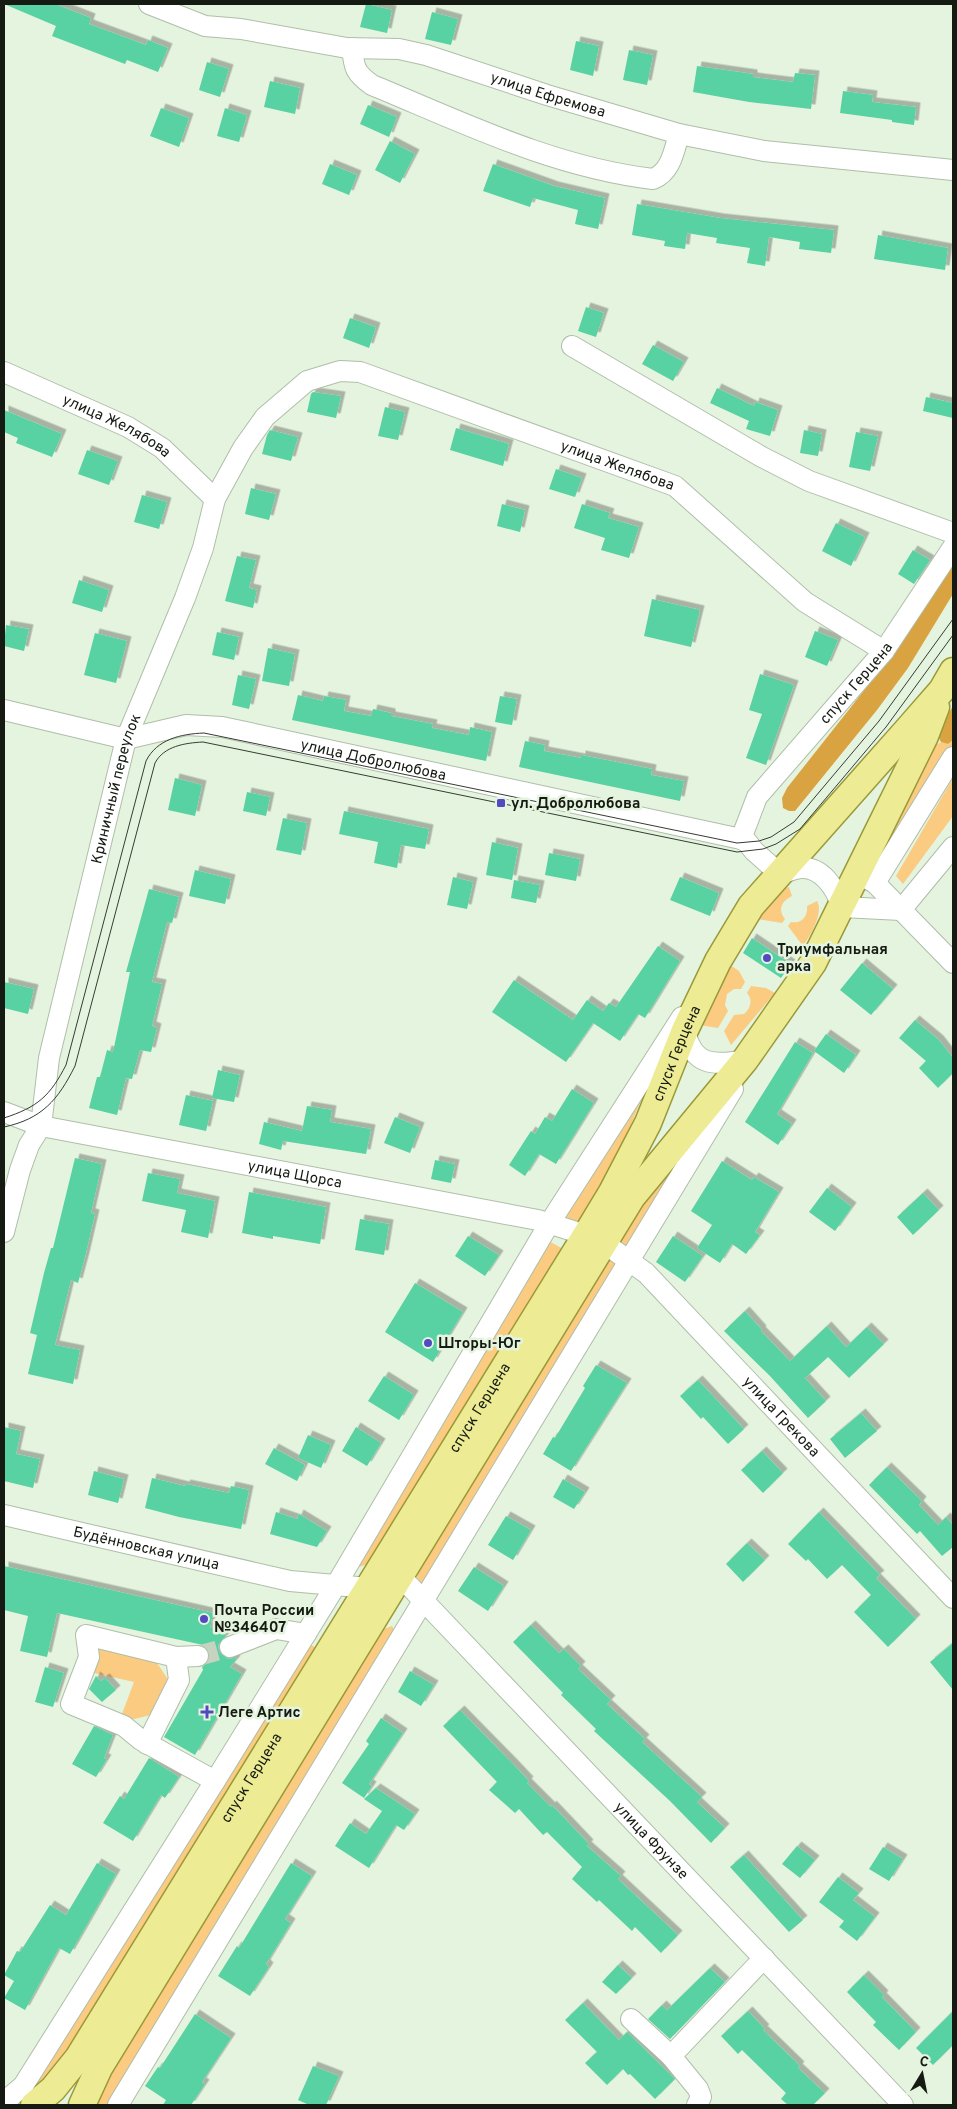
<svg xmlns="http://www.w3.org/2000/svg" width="957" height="2109" viewBox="0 0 957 2109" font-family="Overpass,sans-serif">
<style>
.green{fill:#facb80}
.forest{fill:#daa342}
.building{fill:#58d1a3;filter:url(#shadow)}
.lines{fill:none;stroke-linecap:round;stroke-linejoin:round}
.minor-tunnel{stroke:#c6d3c0;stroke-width:20;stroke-dasharray:20 10;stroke-linecap:butt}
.minor-casing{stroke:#afbea9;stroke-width:22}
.major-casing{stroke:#9a9938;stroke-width:29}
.minor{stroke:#fff;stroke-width:20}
.major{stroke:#edeb94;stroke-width:26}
.tram{stroke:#363c32;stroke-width:1}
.poi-dot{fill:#524ac1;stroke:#e5f4df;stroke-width:2}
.labels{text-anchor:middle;stroke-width:5;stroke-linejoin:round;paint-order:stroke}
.street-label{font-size:15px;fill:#151a12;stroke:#e5f4df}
.poi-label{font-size:15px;font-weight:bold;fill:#151a12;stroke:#e5f4df;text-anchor:start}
</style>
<defs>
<filter id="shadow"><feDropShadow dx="4.5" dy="-4.5" stdDeviation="0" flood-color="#0004"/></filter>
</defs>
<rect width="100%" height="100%" fill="#e5f4df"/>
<path class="green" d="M953,740V749L883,863L873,857L928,750L941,742L948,744Z
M953,778V816L903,884L896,876Z
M789,887L792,896C782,901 777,909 785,919L782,923L757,919L778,891Z
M817,901C824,913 810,936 803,946L788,926L791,922C802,924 808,916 807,906Z
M730,965L739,971L745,982L741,989H734L727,994L725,1005L728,1011L718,1028L699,1025Z
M751,986L766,988L775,993L731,1045L724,1031L734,1015L744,1014C751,1008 753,1000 747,993Z
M655,1068L623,1143L581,1222L561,1217Z
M722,1100L632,1252L617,1241L636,1202Z
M547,1240L563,1249L375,1561L349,1571Z
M607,1256L623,1266L426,1591L417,1579L420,1557Z
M392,1626L397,1635L114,2105H91L375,1632Z
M97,1643L151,1654L169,1681L155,1714L130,1720L122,1714L134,1682L94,1673L93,1664Z
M307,1643L321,1650L46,2084L31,2085Z"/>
<path class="forest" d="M953,559V594L908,668L877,710L795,811H789L783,808L782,798L787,788L896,650Z
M953,706V740L948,744L941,742L938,736L939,729Z"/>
<path class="building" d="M4,4H55L91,18L89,24L146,45L148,40L168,48L158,72L127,60L125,64L52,36L56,26Z
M366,4L392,10L387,33L360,27Z
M432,12L458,19L451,45L425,39Z
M576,41L599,46L593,76L570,70Z
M629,50L653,55L647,85L623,80Z
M207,62L229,69L220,97L199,90Z
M697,66L753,74V77L793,82L795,73L815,75L811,109L749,102L693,92Z
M270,81L300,88L295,114L264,107Z
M843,91L873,95L872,102L916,107L914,125L892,122V120L840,113Z
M368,105L397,117L389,137L360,124Z
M161,108L189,118L179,147L150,136Z
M225,108L247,115L239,142L217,136Z
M390,141L415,154L400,183L375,170Z
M330,164L357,175L349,195L322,184Z
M493,164L554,186L605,198L598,229L575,224L578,210L533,198L530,207L483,191Z
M637,204L720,218L834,230L831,253L799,249L800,242L769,237L765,266L747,263L750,248L716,243L717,238L687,233L685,249L664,246L665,241L632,235Z
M878,235L948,248L945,270L874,259Z
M586,307L604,313L596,337L578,331Z
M350,318L376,327L369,348L343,338Z
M653,345L684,362L673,381L642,364Z
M717,388L754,406L755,402L778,410L770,436L746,429L749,421L710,403Z
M313,392L341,396L336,418L307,412L311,394Z
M926,397L953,403V418L923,411Z
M385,407L405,412L398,440L378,436Z
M4,410L62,434L52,457L16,443L18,438L4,432Z
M456,428L509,444L503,466L450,450Z
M270,430L298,437L291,461L262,454L267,435Z
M804,430L822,434L818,456L800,453Z
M856,432L878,436L870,471L849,467Z
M87,450L118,461L109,485L78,474Z
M556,469L582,478L575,497L549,489Z
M251,488L276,494L269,520L245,514Z
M142,495L167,502L159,529L134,522Z
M502,504L525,510L520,532L497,526Z
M582,504L610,513L608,518L639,527L629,558L601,550L605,538L574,528Z
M836,523L865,537L851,566L822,551Z
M913,550L930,560L914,584L898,574Z
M237,556L256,560L249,588L257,590L253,608L225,601Z
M79,580L109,590L102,612L72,603Z
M652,599L700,610L691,647L644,636Z
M6,625L29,629L24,651L4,646Z
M815,631L838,640L827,666L805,657Z
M217,632L239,637L234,660L212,655Z
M95,633L127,641L116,683L84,675Z
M268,648L295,654L289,686L262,681Z
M760,674L794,685L766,765L746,758L762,714L749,710Z
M238,675L256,679L249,709L232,705Z
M298,695L323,701L324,696L346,700L344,711L371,716L373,709L391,713V716L433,724L432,728L469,735L470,727L492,732L486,761L292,720Z
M500,696L517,699L512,725L495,722Z
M525,741L545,745L544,751L581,758V755L652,769L651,775L684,781L680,801L519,767Z
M175,778L202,785L195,816L168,810Z
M247,792L270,797L266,816L243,811Z
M344,811L429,829L425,849L401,845L397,868L374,863L378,842L339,834Z
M283,818L307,823L301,855L276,850Z
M492,842L518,848L512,880L486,875Z
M549,853L580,859L576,881L545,875Z
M195,870L231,879L225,904L189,896Z
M453,877L473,882L467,909L447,905Z
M680,877L719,893L710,916L670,900Z
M514,880L540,885L536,903L511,898Z
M149,889L179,897L172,923L167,922L152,982L162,984L152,1026L157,1028L151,1052L140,1050L132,1079L126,1078L117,1115L89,1108L97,1077H100L107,1050L113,1052L130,972H126Z
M752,938L791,964L781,978L743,953Z
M658,946L680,961L645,1018L638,1014L620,1041L593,1023L566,1062L492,1012L514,980L573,1020L587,1000L603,1011L609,1003L616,1007Z
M862,963L893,989L871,1015L840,990Z
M4,982L34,989L28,1014L4,1008Z
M915,1020L939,1040L953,1058V1073L938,1088L919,1068L926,1061L899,1038Z
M826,1034L856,1055L844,1073L814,1051Z
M795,1042L813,1053L777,1114L792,1124L778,1145L745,1122Z
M218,1070L240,1075L234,1102L212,1098Z
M572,1089L594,1103L556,1164L539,1154L525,1176L509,1165L531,1131L535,1134L545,1117L552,1121Z
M186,1095L213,1101L206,1131L179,1125Z
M307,1106L332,1110L330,1122L371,1129L366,1154L283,1141L281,1150L259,1144L264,1122L302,1131Z
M395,1117L420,1127L410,1153L384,1143Z
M75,1158L102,1164L91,1213L95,1214L85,1257L78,1283L71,1280L55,1345L80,1350L73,1384L28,1374L37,1335L30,1333L44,1273L51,1248H53Z
M435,1160L455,1164L451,1183L431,1179Z
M722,1161L752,1180L754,1177L779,1192L755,1232L760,1235L746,1254L732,1244L720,1263L697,1248L712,1225L691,1211Z
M148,1173L180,1179L177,1193L215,1201L208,1238L181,1232L186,1210L142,1201Z
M827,1188L852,1207L835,1231L809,1212Z
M249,1192L326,1207L320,1244L273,1236V1239L242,1233Z
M923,1193L939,1210L913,1235L897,1217Z
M360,1219L389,1224L384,1255L355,1250Z
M468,1236L499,1255L485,1276L455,1256Z
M673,1236L703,1256L685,1282L656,1262Z
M415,1283L463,1312L433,1362L385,1332Z
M745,1311L762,1330L761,1331L790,1361L827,1326L846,1347L867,1327L884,1344L849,1378L828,1357L805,1378L826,1401L808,1418L770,1376L724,1331Z
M596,1365L627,1383L571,1471L543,1454L553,1437L555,1438L585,1388L583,1386Z
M384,1376L414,1395L399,1420L368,1401Z
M698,1380L744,1429L728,1444L703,1417L701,1419L680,1396Z
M861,1413L877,1431L845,1458L830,1439Z
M4,1427L21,1431L16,1454L40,1459L33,1488L4,1481Z
M356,1427L381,1443L367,1466L342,1451Z
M308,1435L331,1445L321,1468L298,1458Z
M274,1448L305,1465L297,1481L265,1464Z
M762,1451L783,1473L763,1493L741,1470Z
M887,1467L922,1501L919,1505L938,1525L946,1517L953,1525V1547L942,1556L920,1531L917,1534L869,1485Z
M94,1471L124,1479L118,1503L88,1495Z
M152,1478L185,1486L186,1484L229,1493L231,1486L249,1490L241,1529L179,1517L145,1508Z
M563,1479L585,1492L574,1509L553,1497Z
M276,1512L297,1519L299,1514L327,1531L317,1547L270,1534Z
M819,1512L880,1575L876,1578L916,1619L888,1647L854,1612L871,1595L842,1565L827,1579L808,1559L806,1561L788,1544Z
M506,1516L531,1530L513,1560L488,1545Z
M747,1543L765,1560L743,1582L726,1564Z
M4,1566L213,1613L210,1628H222L226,1636L218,1645L219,1652L228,1659L235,1658L236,1660L230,1667L242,1674L195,1755L164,1737L203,1670L202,1667L209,1661L210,1655L208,1649L203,1645L57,1613L47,1657L20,1651L28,1616L4,1610Z
M474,1567L504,1586L488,1611L458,1591Z
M531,1625L559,1653L564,1649L581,1666L578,1669L611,1700L607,1704L645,1739L642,1742L702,1797L697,1802L725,1828L711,1843L670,1801L594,1731L596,1729L561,1695L563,1693L513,1642Z
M953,1643V1690L930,1662Z
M45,1667L64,1673L53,1707L35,1702Z
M410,1671L434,1685L421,1706L398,1692Z
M96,1676L101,1681L105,1678L116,1690L102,1702L89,1689Z
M460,1710L513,1764L529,1781L527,1783L551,1807L552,1805L589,1844L587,1846L621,1876L618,1879L678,1935L661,1953L635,1927L632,1931L599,1900L597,1902L572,1879L582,1867L547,1832L543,1835L519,1809L515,1813L489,1790L497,1782L443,1726Z
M381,1718L403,1733L369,1784L372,1786L364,1798L342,1783L369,1744L366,1741Z
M94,1726L113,1735L104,1758L107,1759L96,1777L72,1764Z
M149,1758L179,1777L165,1798L161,1795L133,1841L103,1823L120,1796L124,1799Z
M376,1788L415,1814L404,1830L396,1825L369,1868L335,1846L350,1823L366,1834L382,1811L364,1799Z
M797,1846L815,1860L800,1878L782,1864Z
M883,1847L903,1859L889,1881L869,1869Z
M744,1855L803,1920L789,1932L730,1867Z
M97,1863L116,1874L70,1954L59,1948L25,2010L4,1998L14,1981L4,1975L17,1951L20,1952L50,1905L66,1915Z
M291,1863L312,1876L285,1919L291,1923L266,1964L269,1967L250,1996L218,1976L237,1946L239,1948Z
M838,1877L859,1893L853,1900L875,1917L857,1941L839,1927L844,1921L819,1902Z
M618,1965L632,1978L616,1994L602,1982Z
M710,1968L725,1982L670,2039L648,2019L662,2005L667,2010Z
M864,1975L884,1995L882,1997L916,2032L899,2050L873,2025L876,2022L847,1992Z
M583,2003L619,2040L627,2032L675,2079L655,2099L630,2074L628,2075L623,2069L607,2085L585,2063L597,2052L565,2020Z
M748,2011L765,2029L763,2030L800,2066L798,2068L825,2093L813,2105H788L781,2099L786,2093L742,2050L738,2054L721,2036Z
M953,2011V2045L933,2065L916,2048Z
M195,2014L231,2038L202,2082L205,2084L191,2105H163L166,2100L145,2086L158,2067L160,2068Z
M313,2066L339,2076L326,2105H309L298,2100Z"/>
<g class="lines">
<path class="minor-tunnel" d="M198,1656L230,1647"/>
<g class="minor-casing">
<g id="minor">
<path id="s1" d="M149,4L205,26L241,29L347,48L399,49L426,55L547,95L679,134L764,151L953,170"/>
<path d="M352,48C354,68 355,73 372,85C464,123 553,167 653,179C671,172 674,151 679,134"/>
<path d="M572,346L762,457L809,481L953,533"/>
<path id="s2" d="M4,372L128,427L162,448L215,499"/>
<path id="s3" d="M4,710L126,739L186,725L222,727L741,839L747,842L754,851L780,874C786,872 793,869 800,868C822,866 836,889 842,907L901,910L953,847"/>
<path id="s4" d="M741,839L757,797L884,651L953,547"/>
<path d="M864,877L875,883L953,963"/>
<path d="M875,883L953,757"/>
<path d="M685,1030C692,1066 714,1066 745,1060"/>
<path id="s5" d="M4,1112L41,1126L538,1220L586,1235"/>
<path id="s6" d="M4,1232L20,1170L29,1145L41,1126L49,1058L126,739L185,598L203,548L215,499L243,448L265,417L307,381L340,371L360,372L675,486L805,602L884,651"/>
<path id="s7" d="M604,1243L646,1273L953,1598"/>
<path id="s8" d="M4,1515L290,1581L369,1588"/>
<path id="s9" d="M400,1576L903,2105"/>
<path d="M230,1647L276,1629L306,1634"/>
<path d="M198,1656L176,1657L86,1635L89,1657L71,1704L124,1726L141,1740L215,1781"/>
<path d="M147,1744L179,1680L176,1657"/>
<path d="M631,2019L671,2056L698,2089L701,2097L697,2105"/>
<path d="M671,2056L764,1958"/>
<path d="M4,2102L23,2086L215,1781L336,1585L549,1224L682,1017"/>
<path d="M118,2105L733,1089"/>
</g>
</g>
<g class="major-casing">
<g id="major">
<path id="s10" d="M34,2105L53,2089L78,2058L586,1235L612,1192L648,1123L685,1030L718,961L751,906L908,729L942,690L953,671"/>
<path d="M82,2105L99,2068L632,1197L745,1060L813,963L925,736L936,707"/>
</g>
</g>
<use href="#minor" class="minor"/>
<use href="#major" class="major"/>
<path class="tram" d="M4,1118C38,1107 50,1096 66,1065L146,761C157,739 181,734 204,733L737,843L759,841L771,837L794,822L879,721L953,619
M4,1127C42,1119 58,1100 75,1066L155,763C164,746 185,743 203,742L737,852L763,849L776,844L800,829L886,727L953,635"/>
</g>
<g class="poi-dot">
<rect x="496" y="798" width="10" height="10" rx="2.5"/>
<circle cx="767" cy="958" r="5"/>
<circle cx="428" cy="1343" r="5"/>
<circle cx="204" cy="1619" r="5"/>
<path d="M204.5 1704.5h5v5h5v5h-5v5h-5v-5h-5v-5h5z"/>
</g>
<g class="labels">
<g class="street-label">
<text dy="5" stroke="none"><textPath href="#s1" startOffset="412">улица Ефремова</textPath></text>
<text dy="5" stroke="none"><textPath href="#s2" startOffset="125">улица Желябова</textPath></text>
<text dy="5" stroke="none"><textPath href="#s6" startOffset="1246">улица Желябова</textPath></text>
<text dy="5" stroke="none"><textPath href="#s4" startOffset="196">спуск Герцена</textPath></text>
<text dy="5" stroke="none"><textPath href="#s3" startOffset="378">улица Добролюбова</textPath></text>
<text dy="5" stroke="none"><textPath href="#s6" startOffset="459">Криничный переулок</textPath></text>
<text dy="5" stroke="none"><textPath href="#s10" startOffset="1235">спуск Герцена</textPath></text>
<text dy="5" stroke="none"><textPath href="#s5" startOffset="298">улица Щорса</textPath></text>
<text dy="5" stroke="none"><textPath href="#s10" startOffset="829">спуск Герцена</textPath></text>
<text dy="5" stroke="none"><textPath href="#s7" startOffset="249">улица Грекова</textPath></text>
<text dy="5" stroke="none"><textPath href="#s8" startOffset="146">Будённовская улица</textPath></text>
<text dy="5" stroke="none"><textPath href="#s10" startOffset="394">спуск Герцена</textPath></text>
<text dy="5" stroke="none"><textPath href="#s9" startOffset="365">улица Фрунзе</textPath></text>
</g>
<g class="poi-label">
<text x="511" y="808">ул. Добролюбова</text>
<text x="777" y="954">Триумфальная<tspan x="777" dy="17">арка</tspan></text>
<text x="438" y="1348">Шторы-Юг</text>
<text x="214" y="1615">Почта России<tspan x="214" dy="17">№346407</tspan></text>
<text x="218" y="1717">Леге Артис</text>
</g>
</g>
<rect width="957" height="2109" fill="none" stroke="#151a12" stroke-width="10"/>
<g transform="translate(922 2074) rotate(10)" stroke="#e5f4df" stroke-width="4" paint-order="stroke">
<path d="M0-4L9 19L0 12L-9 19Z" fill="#151a12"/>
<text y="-8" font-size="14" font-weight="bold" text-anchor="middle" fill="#151a12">С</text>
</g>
</svg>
